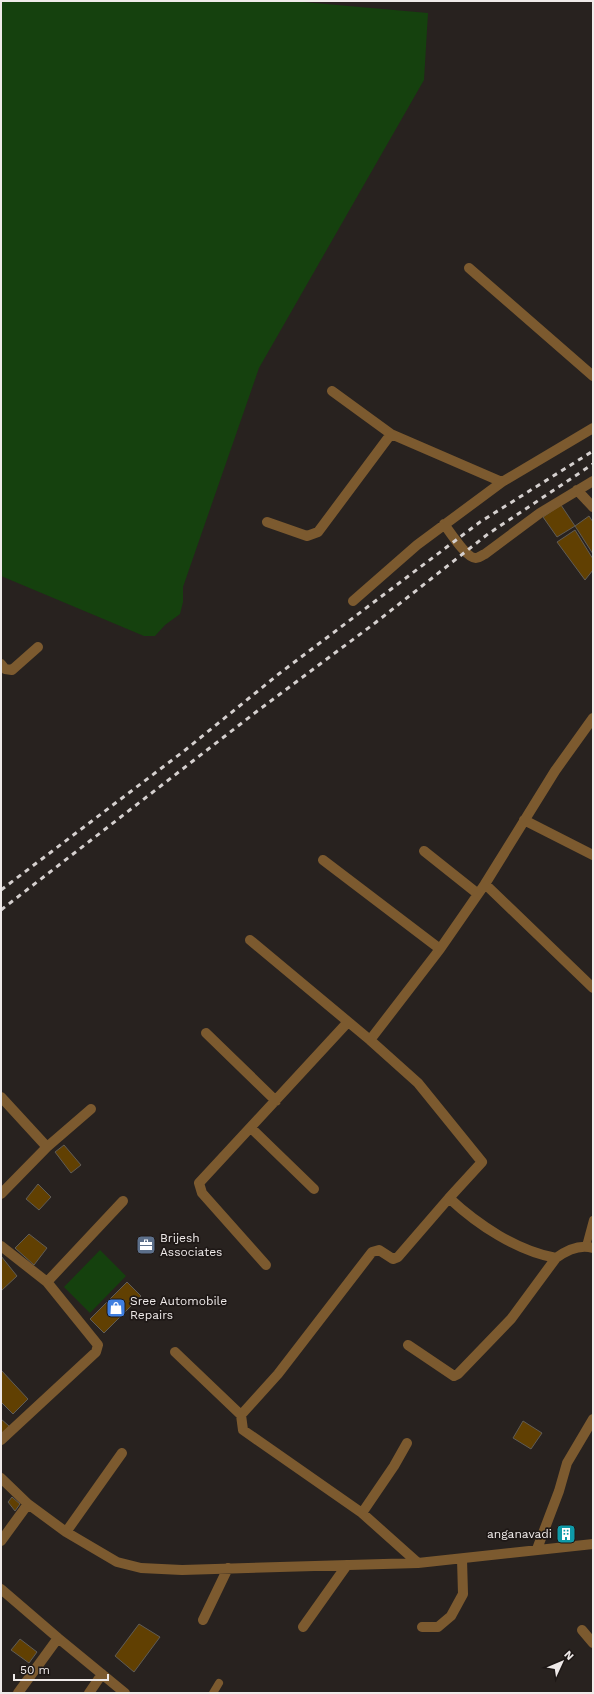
<svg xmlns="http://www.w3.org/2000/svg" width="594" height="1694" viewBox="0 0 594 1694" font-family="'Work Sans',sans-serif">
<style>
.green{fill:#15410e}
.building{fill:#614002;stroke:#605c56}
.lines{fill:none;stroke-linecap:round;stroke-linejoin:round}
.service{stroke:#7c5a2f;stroke-width:8}
.minor{stroke:#7c5a2f;stroke-width:10}
.rail{stroke:#d5d0cf;stroke-width:3;stroke-dasharray:5 5;stroke-linecap:butt}
.labels{text-anchor:middle;stroke-width:3.5;stroke-linejoin:round;paint-order:stroke}
.poi-label{font-size:12px;fill:#efeae9;stroke:#1e1816;text-anchor:start}
</style>
<rect width="100%" height="100%" fill="#28221f"/>
<path class="green" d="M1,1H292L428,13L424,80L259,368L183,587V602L180,614L165,625L155,636H144L1,576Z
M100,1250L126,1276L90,1313L64,1287Z"/>
<path class="building" d="M561,505L575,526L557,537L543,517Z
M589,516L593,522V554L575,526Z
M575,530L593,559V570L585,580L557,542Z
M64,1145L81,1165L71,1173L55,1152Z
M38,1184L51,1197L39,1210L26,1199Z
M29,1234L47,1248L34,1265L15,1248Z
M1,1256L17,1276L1,1291Z
M127,1282L141,1296L104,1333L90,1319Z
M1,1370L28,1399L13,1414L1,1402Z
M1,1419L9,1426L1,1435Z
M523,1421L542,1433L531,1449L513,1438Z
M12,1497L20,1504L15,1511L8,1502Z
M563,1528L571,1532L569,1538L561,1536Z
M139,1624L160,1637L134,1672L115,1656Z
M20,1639L37,1652L29,1663L11,1650Z"/>
<g class="lines">
<path class="service" d="M586,1246L593,1220
M213,1693L219,1683"/>
<path class="minor" d="M469,268L593,376
M502,482L593,428
M577,490L593,507
M267,522L307,536L318,532L391,434L332,391
M444,524C450,532 467,559 476,558C479,558 482,555 485,554L540,513L593,481
M353,601L417,545L502,482L391,434
M1,664L5,669L12,670L38,647
M524,820L593,855
M424,851L478,894
M323,860L440,949
M485,884L555,771L593,718
M250,940L370,1040
M593,988L485,884L440,949L370,1040L418,1083L482,1162L449,1198C478,1225 517,1251 556,1258C567,1250 580,1244 593,1248
M206,1033L276,1101
M1,1097L47,1147L1,1194
M251,1128L314,1189
M47,1147L91,1109
M1,1246L47,1282L98,1345L96,1352L1,1440
M266,1265L202,1193L199,1183L347,1023
M47,1282L123,1201
M408,1345L454,1376L458,1374L511,1319L556,1258
M175,1352L241,1415L278,1374L372,1252L379,1250L393,1259L398,1257L449,1198
M241,1415L243,1430L362,1513L418,1563
M1,1478L28,1504L66,1532L117,1562L141,1568L182,1570L418,1563L593,1544
M362,1513L394,1466L407,1443
M66,1532L122,1453
M1,1541L28,1504
M537,1549L559,1491L567,1463L593,1419
M1,1589L58,1638L125,1693
M203,1620L228,1568
M303,1627L347,1565
M422,1627H438L451,1616L463,1594L462,1559
M582,1630L593,1643
M18,1693L58,1638
M89,1693L102,1674"/>
<path class="rail" d="M1,890L184,751L280,673L480,522L593,451
M1,910L256,712L375,623L488,534L593,464"/>
</g>
<defs>
<g id="office-square" transform="scale(1)"><rect x="-9" y="-9" width="18" height="18" rx="4" fill="#5c6f8a" stroke="#1e1816"/><path d="M-6-3h4V-5.5h4V-3h4V5H-6ZM-1-4.5V-3h2v-1.5ZM-6 0V1H6V0Z" fill="#fff"/></g>
<g id="shop-square" transform="scale(1)"><rect x="-9" y="-9" width="18" height="18" rx="4" fill="#3f7fe0" stroke="#1e1816"/><path d="M-5-2.5h2.3a2.7 3.5 0 0 1 5.4 0H5L5.5 6h-11ZM-1.5-2.5h3a1.5 2.3 0 0 0-3 0Z" fill="#fff"/></g>
<g id="building-square" transform="scale(1)"><rect x="-9" y="-9" width="18" height="18" rx="4" fill="#0f9aa8" stroke="#1e1816"/><path d="M-4-6H4V6H1V3H-1V6H-4ZM-2.5-4.3h1.7v1.8h-1.7ZM.8-4.3h1.7v1.8H.8ZM-2.5-1h1.7V.8h-1.7ZM.8-1h1.7V.8H.8Z" fill="#fff"/></g>
</defs>
<g fill-rule="evenodd">
<use href="#office-square" x="146" y="1245"/>
<use href="#shop-square" x="116" y="1308"/>
<use href="#building-square" x="566" y="1534"/>
</g>
<g class="labels">
<g class="poi-label">
<text x="160" y="1242">Brijesh<tspan x="160" dy="14">Associates</tspan></text>
<text x="130" y="1305">Sree Automobile<tspan x="130" dy="14">Repairs</tspan></text>
<text x="552" y="1538" text-anchor="end">anganavadi</text>
</g>
</g>
<rect width="594" height="1694" fill="none" stroke="#efeae9" stroke-width="4"/>
<g transform="translate(562 1662) rotate(46)" stroke="#1e1816" stroke-width="3" paint-order="stroke">
<path d="M0-3L7 15L0 10L-7 15Z" fill="#efeae9"/>
<text y="-6" font-size="11" font-weight="bold" text-anchor="middle" fill="#efeae9">N</text>
</g>
<path d="M14 1674v6h94v-6" fill="none" stroke="#efeae9" stroke-width="2"/>
<text x="20" y="1674" font-size="12" fill="#efeae9" stroke="#1e1816" stroke-width="3" paint-order="stroke">50 m</text>
</svg>
